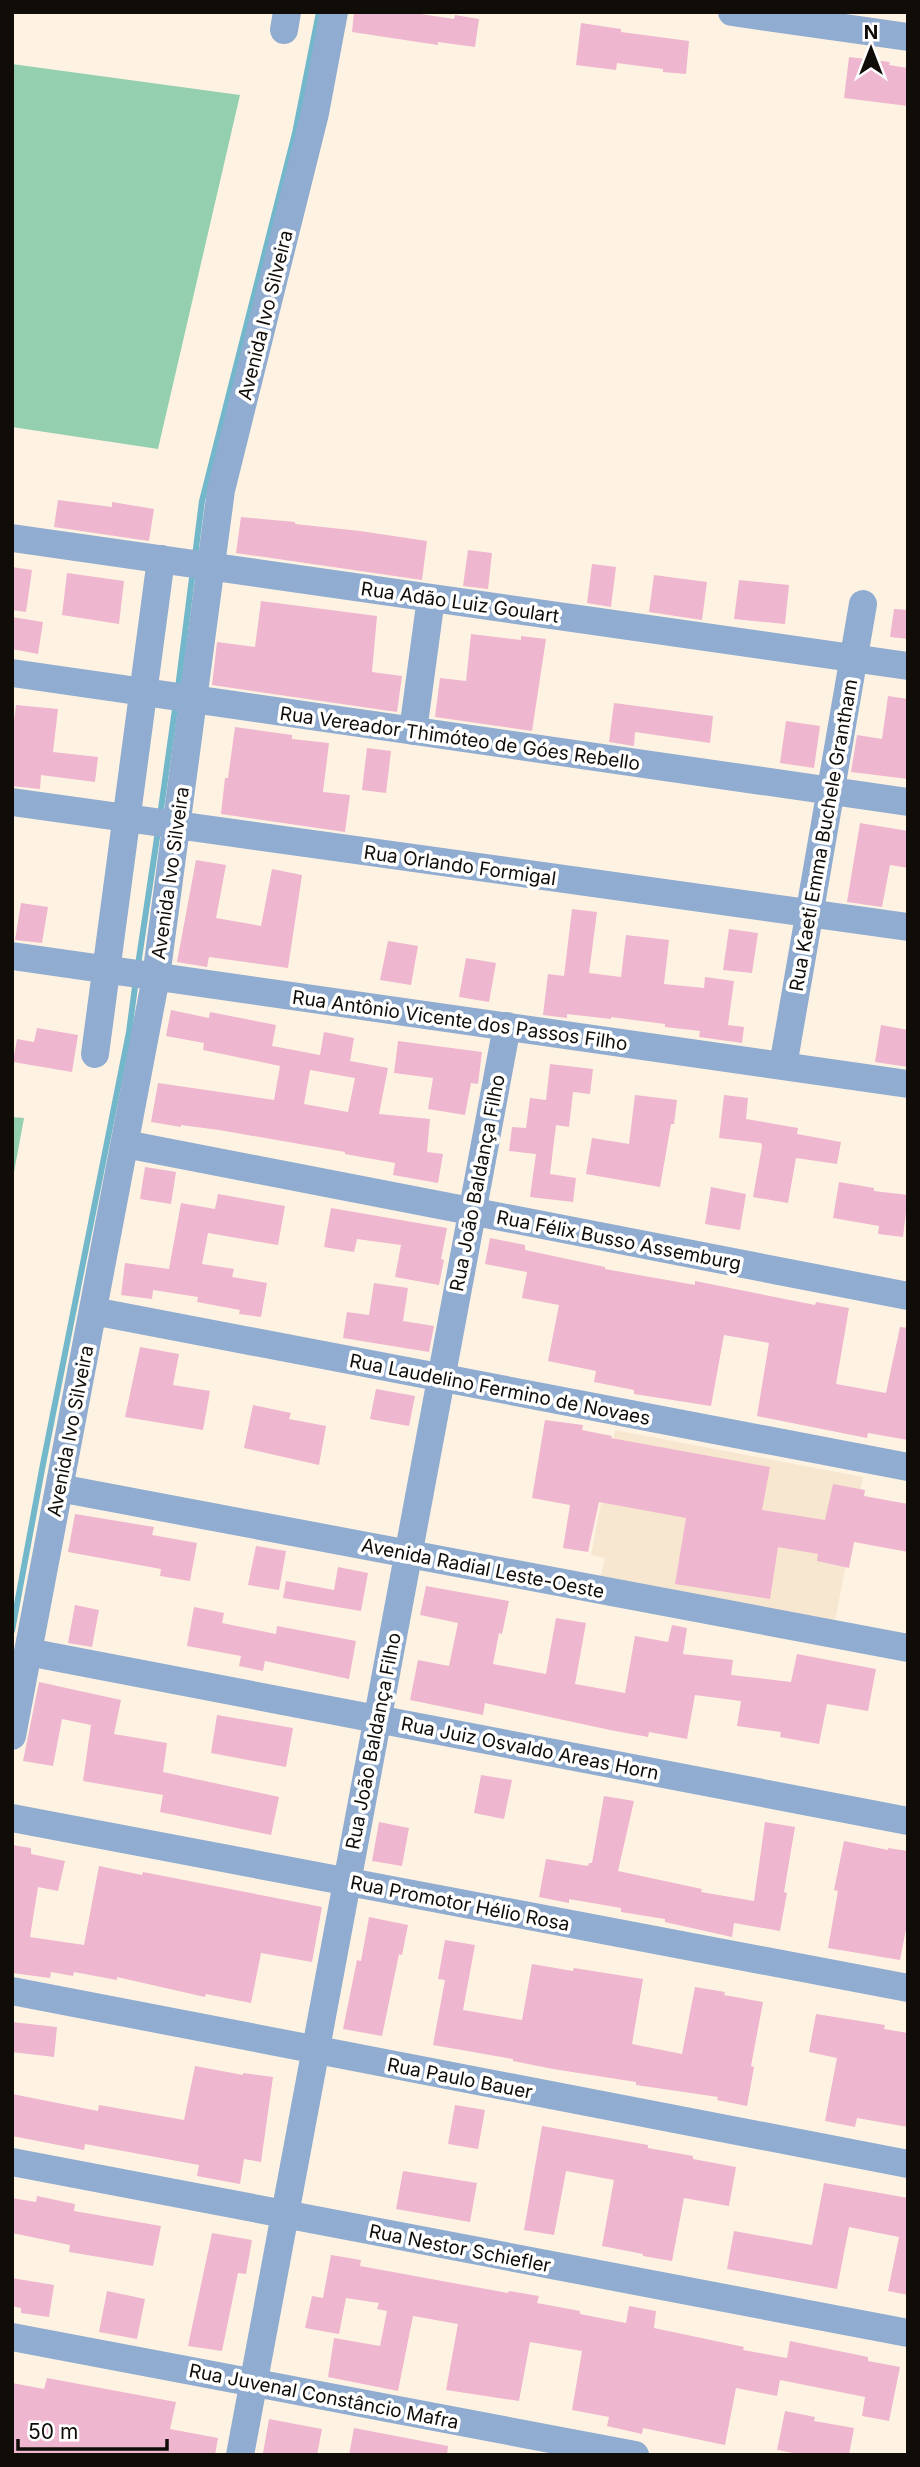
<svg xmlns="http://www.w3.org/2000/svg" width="920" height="2467" viewBox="0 0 920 2467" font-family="Inter,sans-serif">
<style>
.built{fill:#f7e7d0}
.forest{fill:#94cfb0}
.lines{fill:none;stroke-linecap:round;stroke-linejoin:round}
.stream{stroke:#73b7cb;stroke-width:6}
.building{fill:#efb6cf;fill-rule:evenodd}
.minor{stroke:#90acd0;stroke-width:28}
.labels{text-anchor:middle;stroke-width:7;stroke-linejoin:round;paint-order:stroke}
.street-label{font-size:19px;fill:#100c07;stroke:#fff}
</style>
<rect width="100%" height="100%" fill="#fef3e3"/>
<path class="built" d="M615,1430L863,1477L835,1621L601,1576L605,1558L591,1555Z"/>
<path class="forest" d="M12,64L240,95L158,449L12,427Z
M12,1117L24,1118L12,1183Z"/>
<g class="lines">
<path class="stream" d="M195,556L202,501L295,133L319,12
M178,688L193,570
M160,816L176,702
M138,965L158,831
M12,1631L43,1464L129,1032L136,979"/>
</g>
<path class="building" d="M354,12H408L454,19L455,15L479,19L475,47L438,42V45L352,32Z
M581,23L621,29V32L689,41L686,74L663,72V69L617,63L616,70L576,65Z
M849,57L890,62L889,65L908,68V106L844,98Z
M58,500L112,507V502L154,509L149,541L54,527Z
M241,517L295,522V524L360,531L427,541L422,580L236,553Z
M468,550L492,553L488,589L463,586Z
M592,564L616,567L611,607L587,603Z
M12,567L32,570L26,612L12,610Z
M67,573L124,581L119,624L62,615Z
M654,575L707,582L702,620L649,612Z
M739,580L789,585L785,624L734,619Z
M261,601L377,616L372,672L402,676L397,712L212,685L217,642L255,647Z
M894,609L908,610V639L890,637Z
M12,617L43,622L38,654L12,649Z
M471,634L521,640V636L546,639L532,731L435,717L440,678L466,681Z
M888,696L908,699V779L851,772L857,735L882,739Z
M614,703L713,716L710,743L635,732L634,746L609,742Z
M16,705L58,709L53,752L98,757L95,782L41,775L40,789L12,786V736Z
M786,721L820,726L814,768L780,763Z
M235,727L292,735V739L329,743L323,792L350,795L345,832L221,814L225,778H228Z
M367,748L391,751L386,793L362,790Z
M860,823L908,831V868L890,865L882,907L847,902Z
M196,860L226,865L216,918L261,926L272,869L302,875L288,968L209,957L207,967L177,962Z
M21,903L48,907L42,943L15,940Z
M572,909L597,912L589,973L621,977L626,935L669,940L664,984L704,988L705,977L734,981L728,1025L744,1027L742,1043L699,1037L700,1031L665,1027V1024L611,1017V1019L567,1014V1018L543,1015L548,974L564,976Z
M729,929L758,933L752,973L723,970Z
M388,941L418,946L411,985L380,980Z
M466,958L496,963L489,1002L459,997Z
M171,1010L209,1018L210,1012L276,1025L272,1046L320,1055L324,1032L354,1038L350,1061L388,1068L379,1114L430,1119L427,1152L443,1154L438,1183L393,1175L395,1163L345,1154V1152L219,1130L181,1125V1127L151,1122L158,1083L274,1100L280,1066L203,1050L204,1043L166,1036ZM310,1070L355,1078L348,1112L304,1104Z
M881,1025L908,1030V1067L875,1062Z
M37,1028L78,1035L72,1072L13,1062L17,1039L34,1042Z
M398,1041L482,1052L478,1084L471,1083L465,1115L428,1109L433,1078L394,1073Z
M550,1064L593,1069L590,1094L573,1092L569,1127L556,1125L550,1174L576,1178L573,1202L530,1197L536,1154L509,1151L512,1127L526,1128L530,1098L546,1100Z
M635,1095L677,1100L674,1124H671L660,1187L586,1174L592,1138L629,1144Z
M724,1095L748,1098L746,1119L798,1128L797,1134L841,1142L837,1164L796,1158L788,1203L753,1197L762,1146L761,1143L719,1138Z
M145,1167L176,1172L171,1204L140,1199Z
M839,1182L874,1188V1191L908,1195L903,1237L878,1234L879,1226L833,1218Z
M711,1187L746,1194L740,1230L705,1224Z
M218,1194L285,1206L278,1245L208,1233L202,1264L234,1269L232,1277L267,1283L261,1317L239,1314L240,1310L197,1302L198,1297L153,1290L152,1299L121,1295L125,1263L169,1269L181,1203L215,1209Z
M331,1208L447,1228L441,1259L444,1260L439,1285L395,1277L401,1245L357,1239L354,1252L324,1247Z
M490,1238L525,1245V1250L605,1267V1269L695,1285V1281L815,1305L816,1302L849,1308L836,1384L886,1393L900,1327L908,1328V1440L868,1433L867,1438L757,1416L769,1343L724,1335L711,1406L634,1394V1390L594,1382L596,1371L548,1361L559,1305L522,1298L527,1272L485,1264Z
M374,1283L408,1288L403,1321L434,1326L429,1352L343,1338L347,1312L369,1315Z
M140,1347L179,1354L173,1385L210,1391L203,1430L125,1417Z
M376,1389L415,1396L409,1426L370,1419Z
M253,1405L291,1413L289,1419L326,1426L319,1465L244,1448Z
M545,1420L583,1425L582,1430L612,1436L611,1438L770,1467L762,1510L825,1520L833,1484L865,1490L864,1496L908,1504V1552L854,1542L849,1568L817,1561L818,1554L778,1547L770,1599L675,1584L686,1518L599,1502L588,1552L563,1548L570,1505L532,1498Z
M75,1514L154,1527L152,1535L197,1543L190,1581L160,1576L161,1569L68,1552Z
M256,1546L286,1551L279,1590L248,1585Z
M338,1567L368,1573L361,1611L283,1598L286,1581L334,1590Z
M426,1586L509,1601L502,1634L499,1633L493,1664L546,1674L556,1618L586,1623L575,1684L625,1693L635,1636L668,1642L672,1625L687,1628L683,1654L733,1660L731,1675L791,1682L797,1654L876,1669L868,1711L827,1704L819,1744L780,1737L781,1732L737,1726L741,1701L695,1695L687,1739L649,1732L648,1737L610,1730L485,1703L483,1715L410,1700L418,1660L449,1666L458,1623L420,1615Z
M75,1605L99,1610L92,1647L68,1643Z
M194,1607L224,1613L222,1623L276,1634L277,1626L356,1641L349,1679L265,1661L263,1671L239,1666L241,1656L187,1646Z
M39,1682L121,1700L114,1734L167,1743L163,1772L279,1797L271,1835L160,1812L163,1795L83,1781L91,1725L62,1719L53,1766L23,1761Z
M217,1715L293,1728L286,1767L211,1753Z
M481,1775L512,1780L504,1819L474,1813Z
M604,1796L634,1801L618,1871L702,1889L701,1892L754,1901L765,1822L795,1827L784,1892L787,1893L780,1931L734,1923L732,1937L665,1922V1919L621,1912V1908L569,1899V1903L539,1897L546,1859L588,1866L589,1863H592Z
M379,1822L409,1828L402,1866L372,1861Z
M844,1841L888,1850V1848L908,1851V1919L900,1960L828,1948L838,1891L834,1890Z
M12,1845L31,1848V1854L65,1861L58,1891L38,1887L30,1937L84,1945L99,1866L142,1875L143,1872L322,1907L312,1962L261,1953L251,2003L206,1994L205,1997L117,1977V1980L74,1972L73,1976L51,1972L50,1978L12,1973Z
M369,1917L408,1925L402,1955L399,1954L382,2036L343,2029L357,1960L361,1961Z
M445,1940L475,1945L463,2010L522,2020L532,1964L573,1971L574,1968L643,1979L632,2044L682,2054L695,1987L725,1992L724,1995L763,2002L751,2066L754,2067L747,2106L717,2100L718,2097L636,2085V2082L553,2069L513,2061V2059L433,2045L445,1980L438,1979Z
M816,2014L885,2025L884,2029L908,2033V2127L857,2118L855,2127L825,2121L837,2058L809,2052Z
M12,2022L57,2027L54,2057L12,2052Z
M195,2066L243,2075V2073L273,2077L261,2162L244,2159L240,2184L197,2176L199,2165L85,2144L84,2150L12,2136V2094L98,2111L99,2105L184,2120Z
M455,2105L485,2110L478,2149L448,2144Z
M542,2126L648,2145V2148L693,2156V2159L736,2167L729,2206L684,2198L672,2261L643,2256V2254L602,2246L614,2180L566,2171L554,2235L524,2230Z
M403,2171L477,2183L470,2222L396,2209Z
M824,2183L908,2198V2295L888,2291L899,2237L849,2227L837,2289L727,2269L734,2231L812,2245Z
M37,2196L75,2204L74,2211L161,2226L153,2266L69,2252L70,2245L12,2233V2198L36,2202Z
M212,2233L252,2240L246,2274L238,2273L222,2351L188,2346Z
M331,2255L361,2260L360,2266L508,2293L509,2291L539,2296L537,2303L580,2311V2314L626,2323L629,2306L656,2311L654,2328L744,2347L743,2350L787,2358L790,2341L868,2357V2361L900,2367L889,2421L862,2416L865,2397L780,2380L777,2396L736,2388L725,2445L643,2428L642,2434L607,2426L609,2417L572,2410L582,2351L530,2342L519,2401L446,2390L458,2324L413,2316L398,2391L328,2377L334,2338L380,2346L387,2311L377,2309L379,2303L346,2298L339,2334L305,2328L312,2296L323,2298Z
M12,2278L54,2285L49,2317L21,2313V2308L12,2306Z
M107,2291L145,2299L137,2339L99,2332Z
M47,2378L176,2402L170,2429L218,2438L215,2455H12V2383L44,2389Z
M785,2411L815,2417L814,2421L854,2428L849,2455H804L777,2450Z
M269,2419L322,2429L317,2455L263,2453Z
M354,2428L448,2446L447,2455H349Z"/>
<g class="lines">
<path class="minor" d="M732,12L908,37
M284,30L287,12
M12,538L908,666
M12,673L908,802
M413,731L431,598
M12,802L908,927
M12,956L908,1084
M95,1054L161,559
M783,1066L863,604
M125,1144L908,1296
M93,1311L908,1467
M59,1488L908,1648
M28,1652L908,1821
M12,1736L156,977L221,490L315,113L334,12
M12,1818L908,1988
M12,1991L908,2164
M12,2162L908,2333
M12,2337L635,2455
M240,2455L507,1026"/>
</g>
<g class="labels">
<g class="street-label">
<text transform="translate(265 315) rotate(-76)" y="7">Avenida Ivo Silveira</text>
<text transform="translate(460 602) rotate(8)" y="7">Rua Adão Luiz Goulart</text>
<text transform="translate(460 738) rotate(8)" y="7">Rua Vereador Thimóteo de Góes Rebello</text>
<text transform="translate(823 835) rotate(-80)" y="7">Rua Kaeti Emma Buchele Grantham</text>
<text transform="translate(460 865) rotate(8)" y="7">Rua Orlando Formigal</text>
<text transform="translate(170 873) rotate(-82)" y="7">Avenida Ivo Silveira</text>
<text transform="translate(460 1020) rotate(8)" y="7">Rua Antônio Vicente dos Passos Filho</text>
<text transform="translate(477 1183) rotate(-79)" y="7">Rua João Baldança Filho</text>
<text transform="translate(619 1240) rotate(11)" y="7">Rua Félix Busso Assemburg</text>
<text transform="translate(500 1389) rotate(11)" y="7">Rua Laudelino Fermino de Novaes</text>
<text transform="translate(70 1431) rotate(-79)" y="7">Avenida Ivo Silveira</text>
<text transform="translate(483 1568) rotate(11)" y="7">Avenida Radial Leste-Oeste</text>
<text transform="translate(373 1741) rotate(-79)" y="7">Rua João Baldança Filho</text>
<text transform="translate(530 1748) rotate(11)" y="7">Rua Juiz Osvaldo Areas Horn</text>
<text transform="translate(460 1903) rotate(11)" y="7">Rua Promotor Hélio Rosa</text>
<text transform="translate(460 2078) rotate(11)" y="7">Rua Paulo Bauer</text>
<text transform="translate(460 2248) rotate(11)" y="7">Rua Nestor Schiefler</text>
<text transform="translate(324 2396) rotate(11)" y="7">Rua Juvenal Constâncio Mafra</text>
</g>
</g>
<rect width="920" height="2467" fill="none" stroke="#100c07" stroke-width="28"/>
<g transform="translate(871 49)" stroke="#ffffff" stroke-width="5" paint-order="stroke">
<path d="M0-5L12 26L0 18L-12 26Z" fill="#100c07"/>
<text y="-10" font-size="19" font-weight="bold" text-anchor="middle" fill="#100c07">N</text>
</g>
<path d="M18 2439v10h149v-10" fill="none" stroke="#100c07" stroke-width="3.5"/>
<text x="28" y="2439" font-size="21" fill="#100c07" stroke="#ffffff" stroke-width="5" paint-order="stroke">50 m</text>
</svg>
